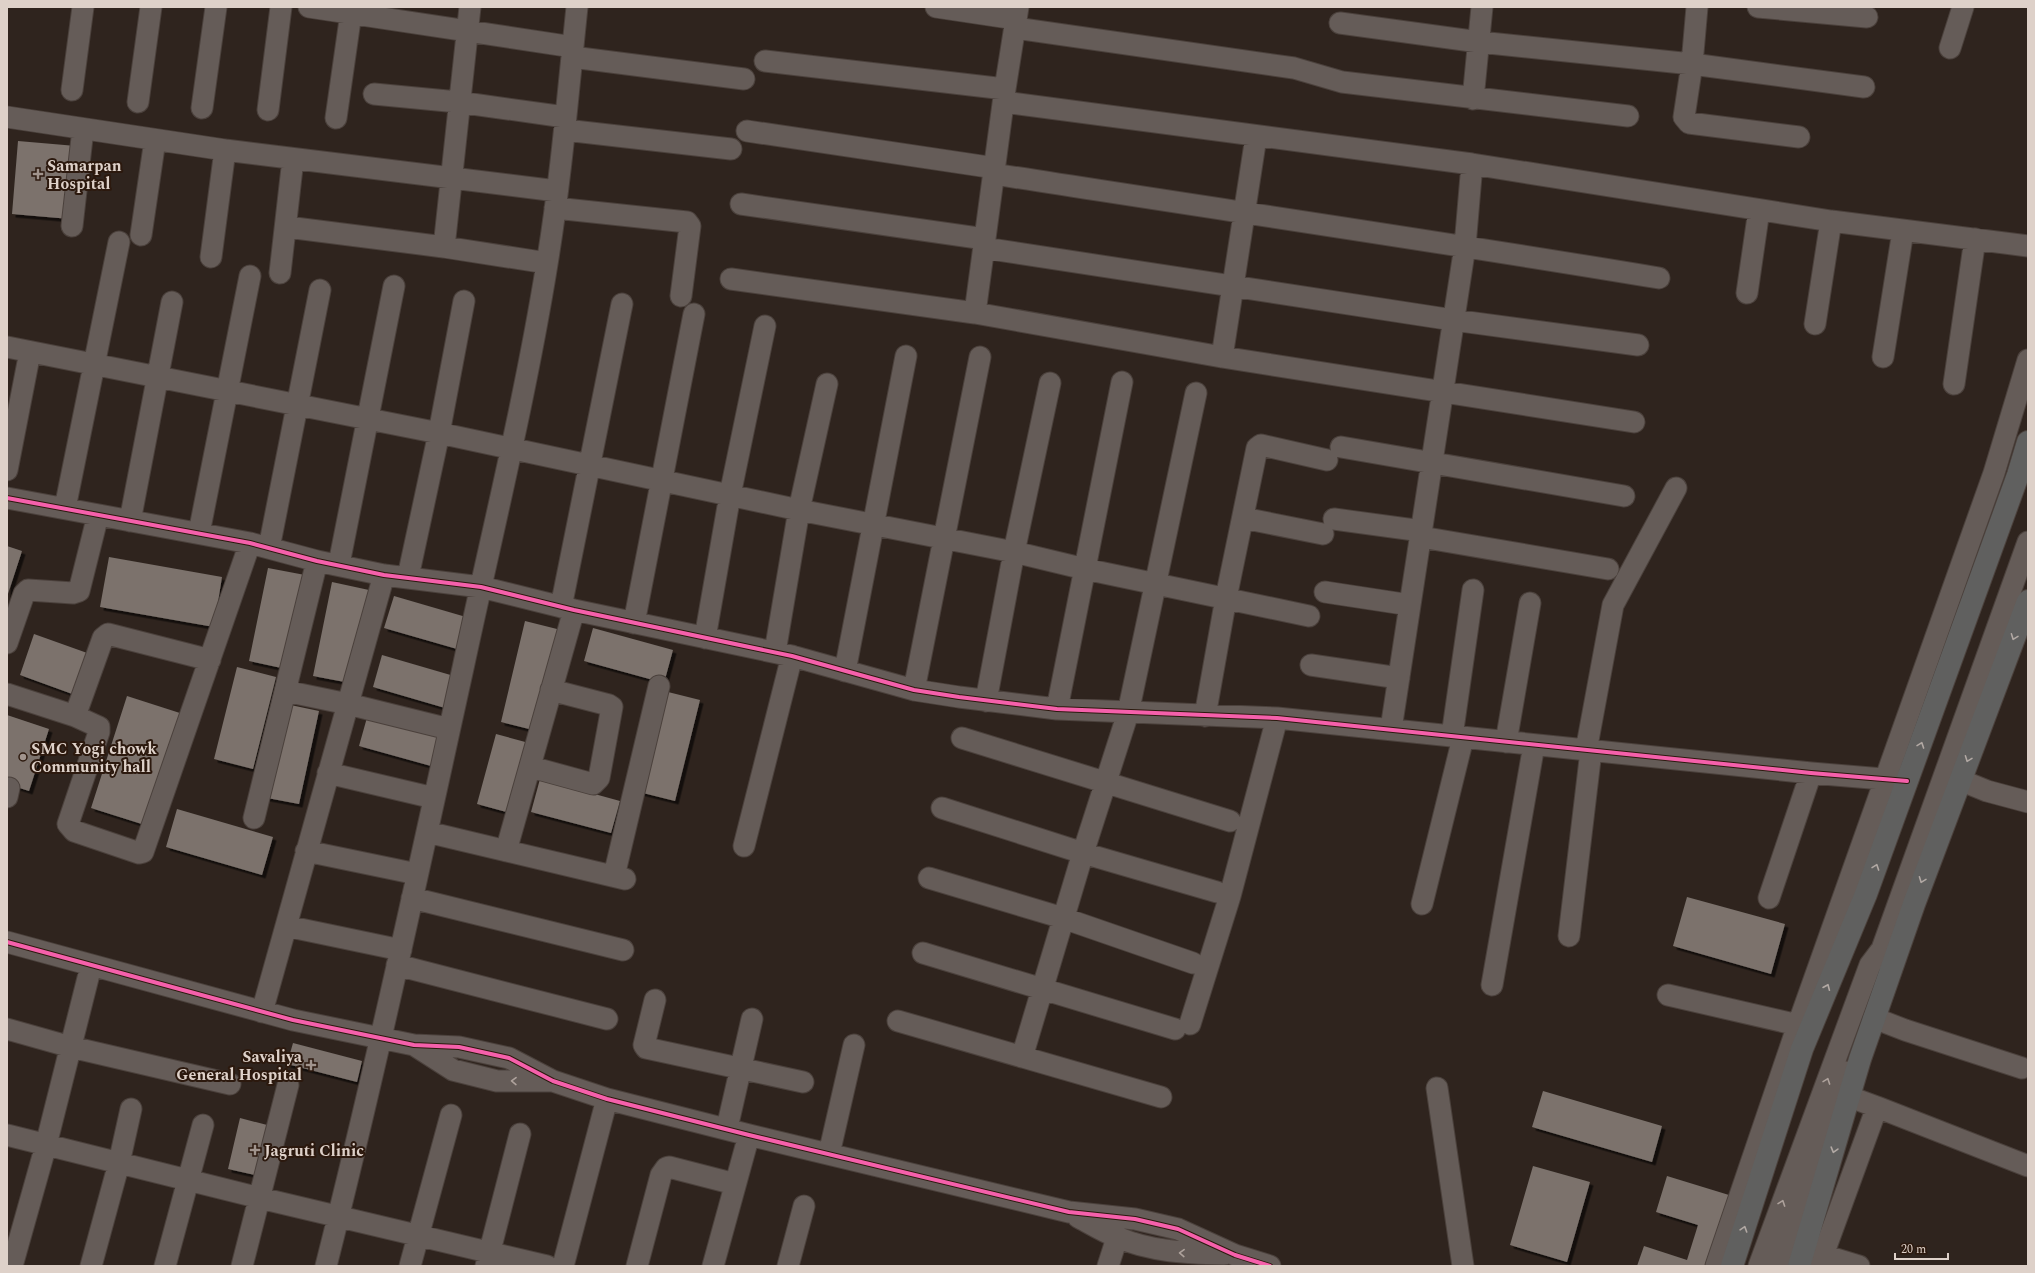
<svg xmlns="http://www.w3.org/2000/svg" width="2035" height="1273" viewBox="0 0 2035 1273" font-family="Spectral,serif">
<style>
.building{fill:#7b726c;filter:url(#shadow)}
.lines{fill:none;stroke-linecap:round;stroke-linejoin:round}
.minor-casing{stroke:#4b413c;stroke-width:23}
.major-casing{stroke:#4b413c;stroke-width:24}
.minor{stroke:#655c58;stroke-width:21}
.major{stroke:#60605f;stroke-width:22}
.cycleway-casing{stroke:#2c190e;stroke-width:6}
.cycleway{stroke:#f560ab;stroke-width:4}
.oneway{stroke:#b2a9a4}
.oneway2{stroke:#aea29c}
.poi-dot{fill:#a1948d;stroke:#2c190e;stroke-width:1.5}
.labels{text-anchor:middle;stroke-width:4;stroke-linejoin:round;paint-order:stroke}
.poi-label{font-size:16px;font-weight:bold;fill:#ded1c9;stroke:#2c190e;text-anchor:start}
</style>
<defs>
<filter id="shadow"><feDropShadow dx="3.5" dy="3.5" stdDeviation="0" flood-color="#0009"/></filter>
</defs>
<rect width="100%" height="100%" fill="#2f241e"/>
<path class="building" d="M18,141L76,146L70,219L12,214Z
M7,546L22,551L7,597Z
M109,557L222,577L214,627L100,607Z
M268,568L305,575L286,669L249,661Z
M332,582L369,590L350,683L313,676Z
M394,596L466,617L457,649L384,628Z
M525,621L561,630L537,731L501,722Z
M593,628L673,650L664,683L584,661Z
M34,634L90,654L75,695L20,675Z
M382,655L454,676L445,708L373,687Z
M237,667L276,677L253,769L214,759Z
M664,691L700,700L675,801L639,792Z
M127,696L183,714L148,826L91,808Z
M281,703L319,711L299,804L262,797Z
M368,714L440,735L431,766L359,746Z
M7,715L49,729L29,791L7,784Z
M496,734L529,743L510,813L477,804Z
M540,779L620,801L611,833L531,812Z
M177,809L273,837L262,875L166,847Z
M1687,897L1785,924L1771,974L1673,946Z
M293,1043L362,1061L357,1082L287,1064Z
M1543,1091L1662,1126L1652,1162L1532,1127Z
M240,1118L271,1126L259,1176L228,1169Z
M1533,1166L1590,1182L1567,1262L1510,1245Z
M1667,1176L1729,1195L1707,1266H1637L1644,1246L1687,1260L1698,1225L1656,1212Z"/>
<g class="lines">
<g class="minor-casing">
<path id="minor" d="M309,7L573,47
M936,7L1016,19
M1697,7L1692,64L1684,117L1689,123L1799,137
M1758,7L1867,17
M1340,23L1479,42L1692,64L1864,87
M1015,28L1294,68L1342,82L1628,116
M1950,48L1963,7
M572,57L744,79
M765,61L1005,89
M72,90L83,7
M374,94L458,102L565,117
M1473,99L1482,7
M138,102L151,7
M1004,102L1472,164L1831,221L2028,246
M202,108L216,7
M268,110L281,7
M7,117L225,150L557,191
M336,118L351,13
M565,130L731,149
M747,131L995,168
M994,174C1216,209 1438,241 1659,278
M741,204L985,239
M555,208L687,222L690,226L681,296
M72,226L83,129
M287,227L444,247L547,263
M141,235L155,140
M444,247L470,7
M984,248L1453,320L1638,345
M211,257L225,150
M280,273L293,159
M731,279L975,313L1222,357L1634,422
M1747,293L1759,210
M975,313L1005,89L1018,7
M1815,324L1831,221
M7,347L439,433L799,510L1014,552L1085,569L1309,616
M1222,357L1256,137
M1883,357L1903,231
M1954,384L1975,239
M1341,447L1624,496
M7,470L30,352
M7,498L250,543L317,561L384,575L481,587L574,610L792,656L914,690L959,697L1057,709L1277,718L1811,773L1907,781
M65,508L119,242
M1243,518L1323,534
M1334,519L1422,531
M130,521L172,302
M199,533L250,276
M1421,537L1608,569
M269,548L320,290
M339,564L394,286
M408,577L439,433L464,301
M1325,592L1410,605
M561,607L622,304
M634,623L694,314
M705,638L730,495L765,326
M7,643L24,594L28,590L73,593L79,591L98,515
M775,652L799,510L827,384
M1311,665L1399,678
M845,671L906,356
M914,690L980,357
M285,691L348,704L449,729
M7,694L75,716L99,727V732L68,824L74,831L139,853L143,852L250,543
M986,701L1014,552L1050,383
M1057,709L1122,382
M75,716L103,638L108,634L210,660
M1205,716L1226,598L1257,448L1261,445L1327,460
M1391,729L1465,246L1472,164
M1452,736L1473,590
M962,738L1230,821
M1506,742L1530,603
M1586,751L1613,605L1676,488
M531,767L593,784L599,778L612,707L609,705L551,690
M328,773L434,798
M1960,780L1987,791L2028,802
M7,797L9,788
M942,808L1083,853L1217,892
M254,818L317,561
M427,832L625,879
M744,846L792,656
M306,851L417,874
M506,851L574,610
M614,876L659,686
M929,878L1063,918L1193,963
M412,898L623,950
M1769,898L1811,773
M1422,904L1463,738
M286,926L401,950
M1569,936L1591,751
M7,942L293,1020L414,1045L459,1047L509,1058L553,1081L607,1099L749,1135L1069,1212L1135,1219L1178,1229L1235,1255L1270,1266
M923,953L1175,1029
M397,965L607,1019
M1492,985L1534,745
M1668,995L1798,1025
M655,1000L644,1045L646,1048L803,1082
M262,1012L384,575
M1874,1018L1905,1030L2022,1068
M898,1021L1161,1097
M1190,1024L1230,896L1277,718
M7,1029L71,1047L230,1084
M414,1045L453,1070L497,1081H551
M1022,1057L1083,853L1128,713L1196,393
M1437,1088L1463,1266
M1877,1107L2028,1166
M727,1128L752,1019
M7,1135L260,1198L547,1266
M829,1154L854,1045
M1078,1217C1091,1224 1104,1232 1117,1237C1151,1252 1188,1253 1224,1254
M1810,1251L1859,1266
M12,1266L46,1145L91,966
M91,1266L119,1163L131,1109
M165,1266L203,1125
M242,1266L288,1085
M326,1266C376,1068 419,868 463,668C492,533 525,400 547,264C561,179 568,93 577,7
M410,1266L451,1115
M486,1266L520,1134
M563,1266L607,1099
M637,1266L661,1175L666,1168L669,1167L735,1184
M713,1266L749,1135
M788,1266L804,1206
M1108,1266L1117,1238
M1716,1266L1798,1025L1994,473L2028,360
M1759,1266L1870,965L1882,949L2028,542
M1777,1266L1847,1072
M1819,1266L1877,1107L1850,1097"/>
</g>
<g class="major-casing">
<path id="major" d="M1732,1266L1802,1049L1866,894L2018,475L2028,442
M1799,1266L1860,1059L1914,904L2028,601"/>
</g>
<use href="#minor" class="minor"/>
<use href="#major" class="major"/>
<g class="cycleway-casing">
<path id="cycleway" d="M7,498L250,543L317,561L384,575L481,587L574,610L792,656L914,690L959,697L1057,709L1277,718L1811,773L1907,781
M7,942L293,1020L414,1045L459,1047L509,1058L553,1081L607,1099L749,1135L1069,1212L1135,1219L1178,1229L1235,1255L1270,1266"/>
</g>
<use href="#cycleway" class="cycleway"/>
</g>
<defs><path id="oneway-chevron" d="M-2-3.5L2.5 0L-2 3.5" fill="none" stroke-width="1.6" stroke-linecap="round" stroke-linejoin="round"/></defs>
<g class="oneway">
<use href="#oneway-chevron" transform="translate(2014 637) rotate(111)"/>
<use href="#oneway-chevron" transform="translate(1921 745) rotate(-70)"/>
<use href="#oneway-chevron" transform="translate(1968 759) rotate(111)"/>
<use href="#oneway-chevron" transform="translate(1876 867) rotate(-70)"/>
<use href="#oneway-chevron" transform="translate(1922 880) rotate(111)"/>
<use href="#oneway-chevron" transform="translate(1827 987) rotate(-67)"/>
<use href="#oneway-chevron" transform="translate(1834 1150) rotate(106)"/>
<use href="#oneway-chevron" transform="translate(1744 1229) rotate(-72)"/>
</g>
<g class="oneway2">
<use href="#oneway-chevron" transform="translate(514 1081) rotate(-179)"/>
<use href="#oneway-chevron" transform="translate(1827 1081) rotate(-70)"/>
<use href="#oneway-chevron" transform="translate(1782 1203) rotate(-70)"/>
<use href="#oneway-chevron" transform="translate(1182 1253) rotate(-178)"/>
</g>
<g class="poi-dot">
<path d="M36 168h4v4h4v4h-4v4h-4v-4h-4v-4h4z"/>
<circle cx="23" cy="757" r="4"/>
<path d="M309 1059h4v4h4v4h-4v4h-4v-4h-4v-4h4z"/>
<path d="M253 1144h4v4h4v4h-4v4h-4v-4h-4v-4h4z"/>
</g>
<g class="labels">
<g class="poi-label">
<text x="47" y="171">Samarpan<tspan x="47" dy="18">Hospital</tspan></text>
<text x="31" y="754">SMC Yogi chowk<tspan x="31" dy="18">Community hall</tspan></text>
<text x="302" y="1062" text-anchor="end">Savaliya<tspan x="302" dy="18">General Hospital</tspan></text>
<text x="264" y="1156">Jagruti Clinic</text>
</g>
</g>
<rect width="2035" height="1273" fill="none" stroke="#ded1c9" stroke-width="16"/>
<path d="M1895 1253v6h53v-6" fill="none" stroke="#ded1c9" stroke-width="2"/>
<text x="1901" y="1253" font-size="12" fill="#ded1c9" stroke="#2c190e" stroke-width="3" paint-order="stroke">20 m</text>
</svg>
